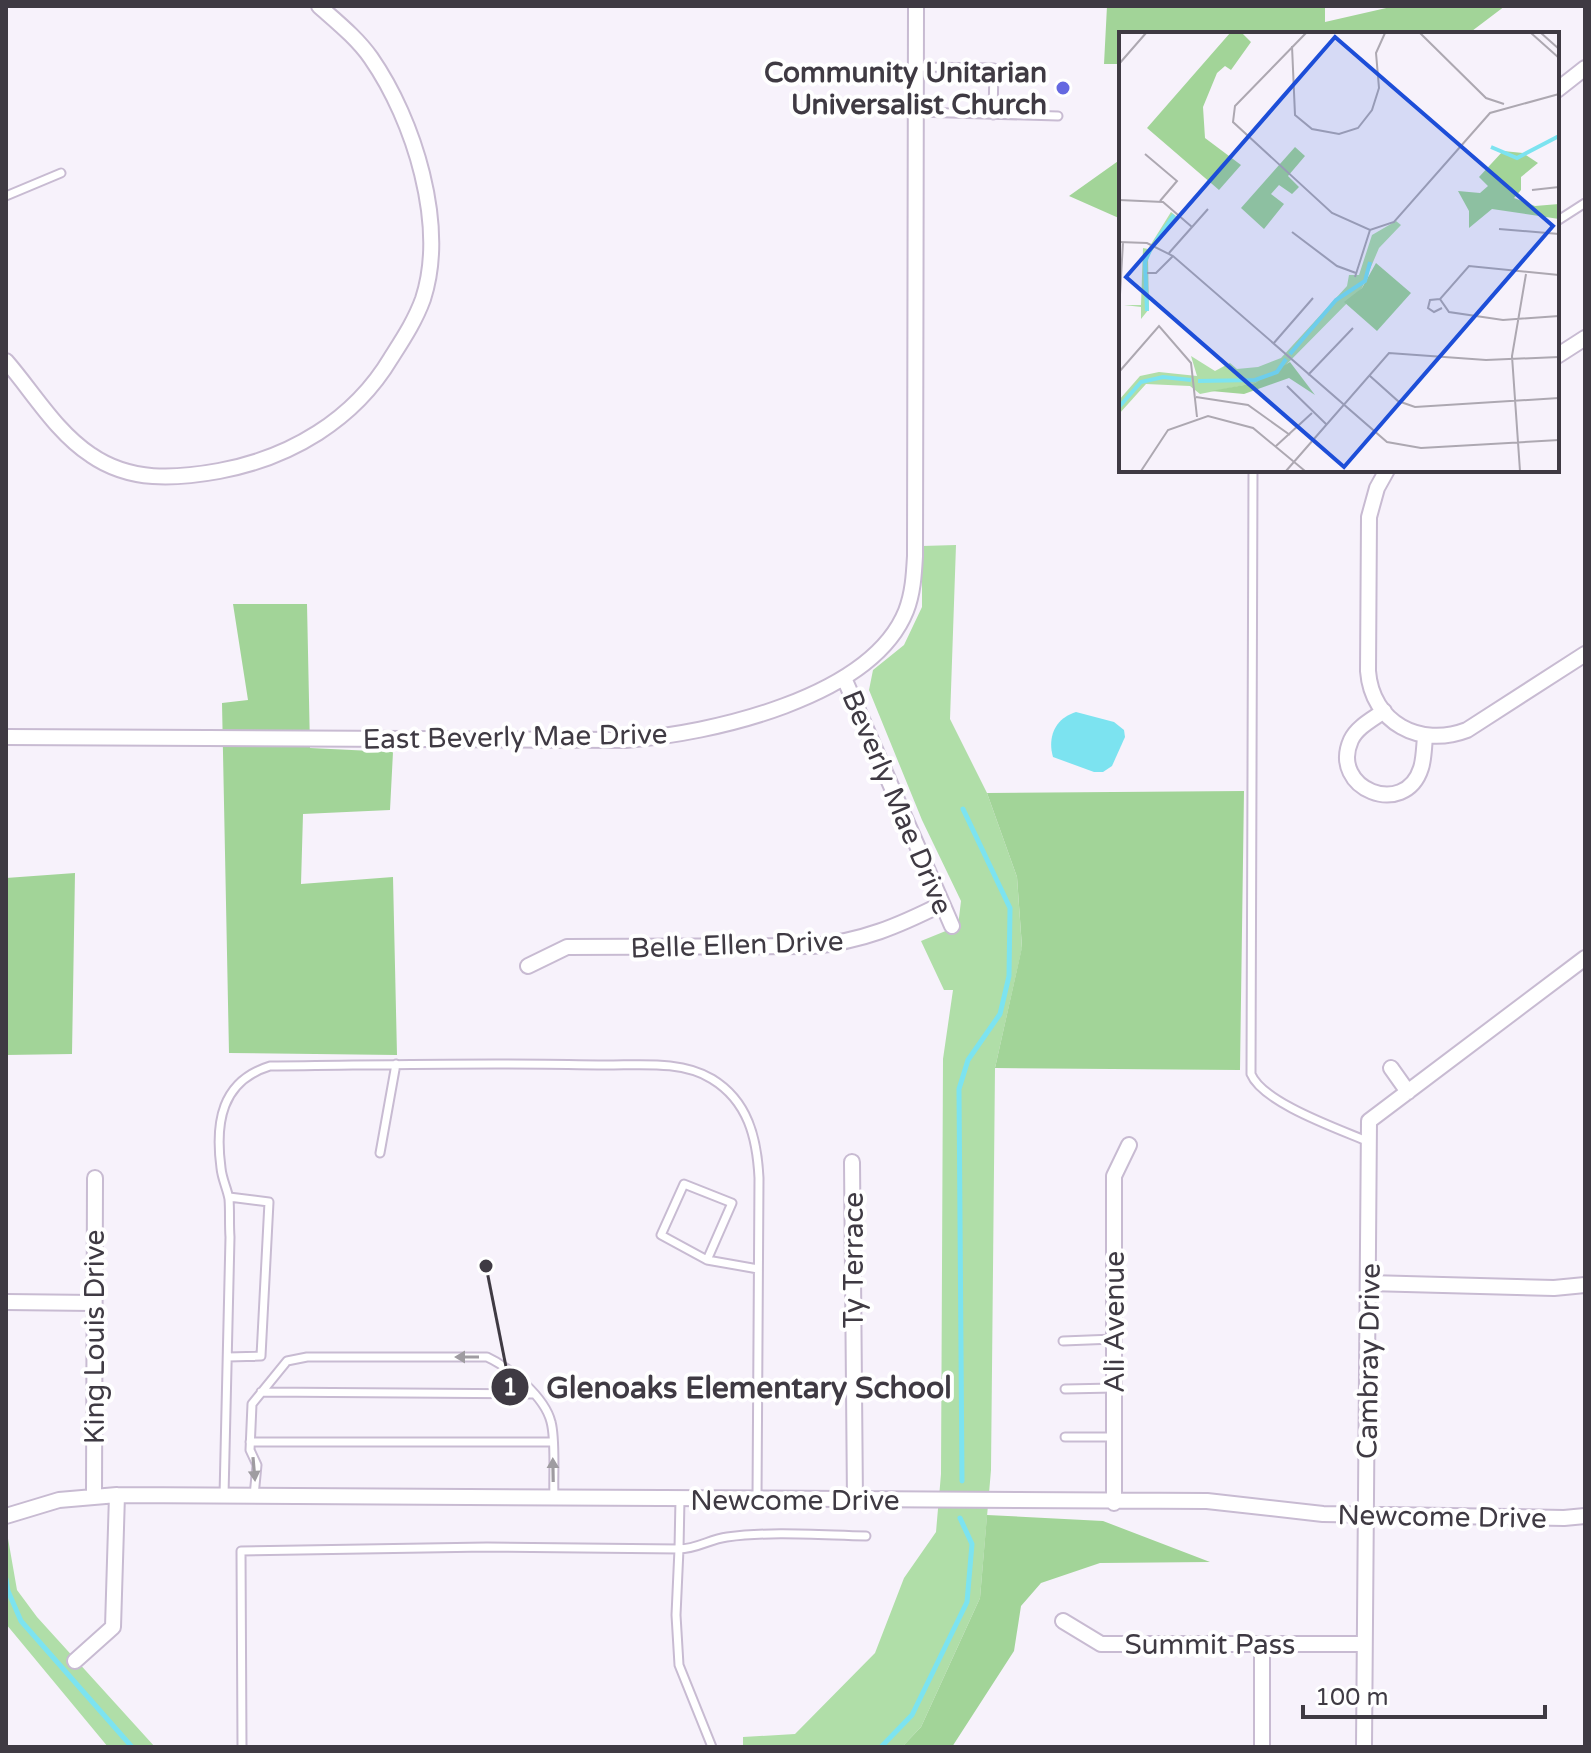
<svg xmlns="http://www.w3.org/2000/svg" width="1591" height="1753" viewBox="0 0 1591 1753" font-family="'Varela Round',sans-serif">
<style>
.green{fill:#b0dea8}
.forest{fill:#a2d498}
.water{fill:#7ce3f0}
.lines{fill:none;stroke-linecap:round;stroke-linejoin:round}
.stream{stroke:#7ce3f0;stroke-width:5}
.lane-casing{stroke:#c8bbd2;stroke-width:11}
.street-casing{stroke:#c8bbd2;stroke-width:18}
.lane{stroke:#fff;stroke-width:7}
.street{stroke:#fff;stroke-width:14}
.oneway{fill:#9f9ca1}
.poi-dot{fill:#6568e1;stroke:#fff;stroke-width:3}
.labels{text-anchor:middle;stroke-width:8;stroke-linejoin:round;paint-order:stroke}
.poi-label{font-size:28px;font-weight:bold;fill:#3f3a43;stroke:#fff;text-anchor:end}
.street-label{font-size:28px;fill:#3f3a43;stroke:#fff}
.inset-river{fill:none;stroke:#7ce3f0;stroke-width:4}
.inset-road{fill:none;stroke:#ada8b1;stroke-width:2}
.view{fill:#1d4ed8;fill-opacity:0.15;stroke:#1d4ed8;stroke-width:4}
.inset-edge{fill:none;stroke:#3f3a43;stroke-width:4}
.leader{fill:none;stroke:#3f3a43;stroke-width:3}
.callout-dot{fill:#3f3a43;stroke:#fff;stroke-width:3}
.mark-label{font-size:24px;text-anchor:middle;font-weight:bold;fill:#fff}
.callout-label{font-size:30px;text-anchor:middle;font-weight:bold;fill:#3f3a43;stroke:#fff;stroke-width:8;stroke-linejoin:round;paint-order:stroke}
</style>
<rect width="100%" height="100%" fill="#f7f2fb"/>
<path class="green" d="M956,545L950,719L987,793L1017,877L1022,948L995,1068L991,1470L980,1598L921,1727L902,1747H743V1737L795,1734L875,1653L904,1578L936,1532L941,1474L943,1059L953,990H944L921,941L958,926L961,901L922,820L869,690L873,670L904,645L922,607V546Z
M6,1527L17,1590L37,1617L155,1747H108L6,1624Z"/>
<path class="forest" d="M1107,6H1325V22L1395,6H1505L1468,34H1121V64H1104Z
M1121,159V219L1069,196Z
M233,604H307L310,748L393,752L390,810L303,814L301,884L393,877L397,1055L229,1053L222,703L248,700Z
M1244,791L1240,1070L995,1068L1022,947L1017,877L987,793Z
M75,873L72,1054L6,1055V878Z
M987,1515L1103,1521L1210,1562L1100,1563L1041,1583L1021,1606L1014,1651L952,1747H902L921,1727L980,1598Z"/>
<path class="water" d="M1076,712L1114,722L1124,730L1125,737L1112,766L1103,772H1094L1053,757C1047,736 1056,718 1076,712Z"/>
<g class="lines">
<path class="stream" d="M962,1481L959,1089L968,1060L1000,1014L1009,976L1010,908L963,809
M6,1579L8,1591L21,1621L132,1747
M881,1747L912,1715L967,1602L972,1544L960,1518"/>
<g class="lane-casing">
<path id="lane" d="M916,67L994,68L993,115
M916,112L1058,116
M6,196L61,173
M1557,221L1585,203
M1253,470L1251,1074C1263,1103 1339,1129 1369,1142
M380,1153L396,1064
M707,1260L732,1203L684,1184L661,1235L707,1260L758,1269
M1063,1341L1114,1339
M228,1357L261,1356L269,1202L229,1197
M1065,1389L1114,1388
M261,1392L534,1394
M1065,1437H1114
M250,1442H552
M224,1496L230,1237C229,1224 230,1211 229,1199C227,1188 222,1179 221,1168C215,1123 221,1081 270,1066C380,1065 489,1062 598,1065C634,1066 680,1059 712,1079C748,1101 757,1138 759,1178L757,1500
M254,1496L257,1465L250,1450L252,1404L287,1361L307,1357H487C509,1367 545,1397 551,1422C556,1440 553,1476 554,1496
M242,1747L241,1551L487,1547L679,1549L680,1499
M712,1747L679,1665L676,1615L679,1549C697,1549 710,1539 727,1537C773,1531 820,1535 866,1536"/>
</g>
<g class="street-casing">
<path id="street" d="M1557,90L1585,68
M1557,356L1585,338
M6,361C33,392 56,432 91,455C130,482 175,479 219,471C290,458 354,420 391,358C403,339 415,321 423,299C447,225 414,120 371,58C357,38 337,22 319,6
M1387,470L1377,488L1369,517L1368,671C1372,723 1420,748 1467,730L1585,654
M844,678L952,926
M1384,711C1373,719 1357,727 1351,740C1329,789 1405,819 1421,768C1424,759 1424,746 1425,737
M6,737L626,740C710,734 871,698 906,611C913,593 914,574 915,556L916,6
M528,966L567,947L813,946C863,941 898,926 942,904
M1391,1068L1408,1092
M852,1162L855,1501
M1369,1283L1554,1288L1585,1285
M6,1302L94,1303
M94,1497L95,1178
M1114,1503V1176L1129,1145
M6,1516L59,1500L117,1495L1207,1501L1323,1514L1564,1518L1585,1516
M1063,1621L1101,1644H1363
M75,1661L113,1627L117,1495
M1262,1747V1644
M1364,1747L1369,1121L1585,958"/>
</g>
<use href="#lane" class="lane"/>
<use href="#street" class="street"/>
</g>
<defs><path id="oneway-solid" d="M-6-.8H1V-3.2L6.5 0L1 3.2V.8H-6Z" transform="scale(2)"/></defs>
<g class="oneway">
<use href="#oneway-solid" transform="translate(467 1357) rotate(-180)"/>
<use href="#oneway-solid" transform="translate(254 1469) rotate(85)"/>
<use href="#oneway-solid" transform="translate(553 1470) rotate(-91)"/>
</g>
<circle class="poi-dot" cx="1063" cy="88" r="8"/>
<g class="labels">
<g class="poi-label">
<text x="1047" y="82">Community Unitarian<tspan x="1047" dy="32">Universalist Church</tspan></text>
</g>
<g class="street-label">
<text transform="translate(515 736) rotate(-1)" y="10">East Beverly Mae Drive</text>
<text transform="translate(898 802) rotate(67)" y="10">Beverly Mae Drive</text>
<text transform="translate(737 944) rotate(-2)" y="10">Belle Ellen Drive</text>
<text transform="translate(853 1260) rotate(-90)" y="10">Ty Terrace</text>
<text transform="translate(1114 1322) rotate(-90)" y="10">Ali Avenue</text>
<text transform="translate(94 1337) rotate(-90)" y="10">King Louis Drive</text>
<text transform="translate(1368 1361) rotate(-89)" y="10">Cambray Drive</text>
<text x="795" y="1510">Newcome Drive</text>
<text transform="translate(1442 1516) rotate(1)" y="10">Newcome Drive</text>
<text x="1210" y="1654">Summit Pass</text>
</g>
</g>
<g transform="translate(1119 32)">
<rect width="440" height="440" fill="#f7f2fb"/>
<path d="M52,180L57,184L29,225L30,277L22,287V275L5,273H22L24,216L29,217ZM277,189L282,193L260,216L243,256L160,340L136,351L81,362L71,354L27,352L0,382V368L21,344L40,340L78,344L72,324L96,339L111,331L118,337L139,335L162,326L228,254L230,243H240L253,203Z" fill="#b0dea8"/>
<path d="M111,1H123L132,10L112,38L106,34L98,41L84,75L86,106L122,133L100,158L28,96ZM176,115L186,124L169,144L180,155L173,162L160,153L152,162L165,172L145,197L122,176ZM384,119L404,121L419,131L402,145V158L395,166L416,174L440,172V187L373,177L350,196V179L339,159L361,161L369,154L360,145ZM257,231L292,261L258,299L225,270L243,256ZM171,330L196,363L170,346L125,362L92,359L136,351Z" fill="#a2d498"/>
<path class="inset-river" d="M372,115L398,126L440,104M37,209L55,183M28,279L26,230L32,216M171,322L217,268L246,249L251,230M79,349L136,348L158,340L167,327M0,375L22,350L44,345L72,348"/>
<path class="inset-road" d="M187,1L116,74L114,90L213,181L251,198L275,190L371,81L440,62M301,1L367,66L385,72M412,1L440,26M422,1L440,17M173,14L176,83L193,97L220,102L239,96L253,78L260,56L257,21L266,1M0,32L27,1M26,122L58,149L41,169M413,158L440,155M0,168L44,170L73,195M440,174V231M380,197L440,202M173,200L218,234L237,241M0,210L28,211L54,224L268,410L302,416L440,408M50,221L89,177M28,241H37L54,224M440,243L350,234L321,267L330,280L384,288L440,284M236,245L251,198M321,267L311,268L309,276L315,280L323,276M0,280L4,210M154,312L194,266M0,340L40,294L72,331L78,385M189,343L234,296M251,344L279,369L296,375L440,366M168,354L207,392M77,365L129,373L171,403M157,414L193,381M22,439L49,398L89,384L134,396L186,439M167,439L270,321L367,328L440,325M401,439L393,324L407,242"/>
<path class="view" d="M216,5L434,194L225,435L7,245Z"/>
<rect width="440" height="440" class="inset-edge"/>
</g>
<path class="leader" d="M486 1266L510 1387"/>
<g class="callout-dot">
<circle cx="486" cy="1266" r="8"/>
<circle cx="510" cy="1387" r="20"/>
</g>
<g class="mark-label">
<text x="510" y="1395">1</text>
</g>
<g class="callout-label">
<text x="749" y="1398">Glenoaks Elementary School</text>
</g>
<rect width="1591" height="1753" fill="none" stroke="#3f3a43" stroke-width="16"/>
<path d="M1303 1705v12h242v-12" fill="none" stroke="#3f3a43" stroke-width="4"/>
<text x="1315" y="1705" font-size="24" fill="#3f3a43" stroke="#ffffff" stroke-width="6" paint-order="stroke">100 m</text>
</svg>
